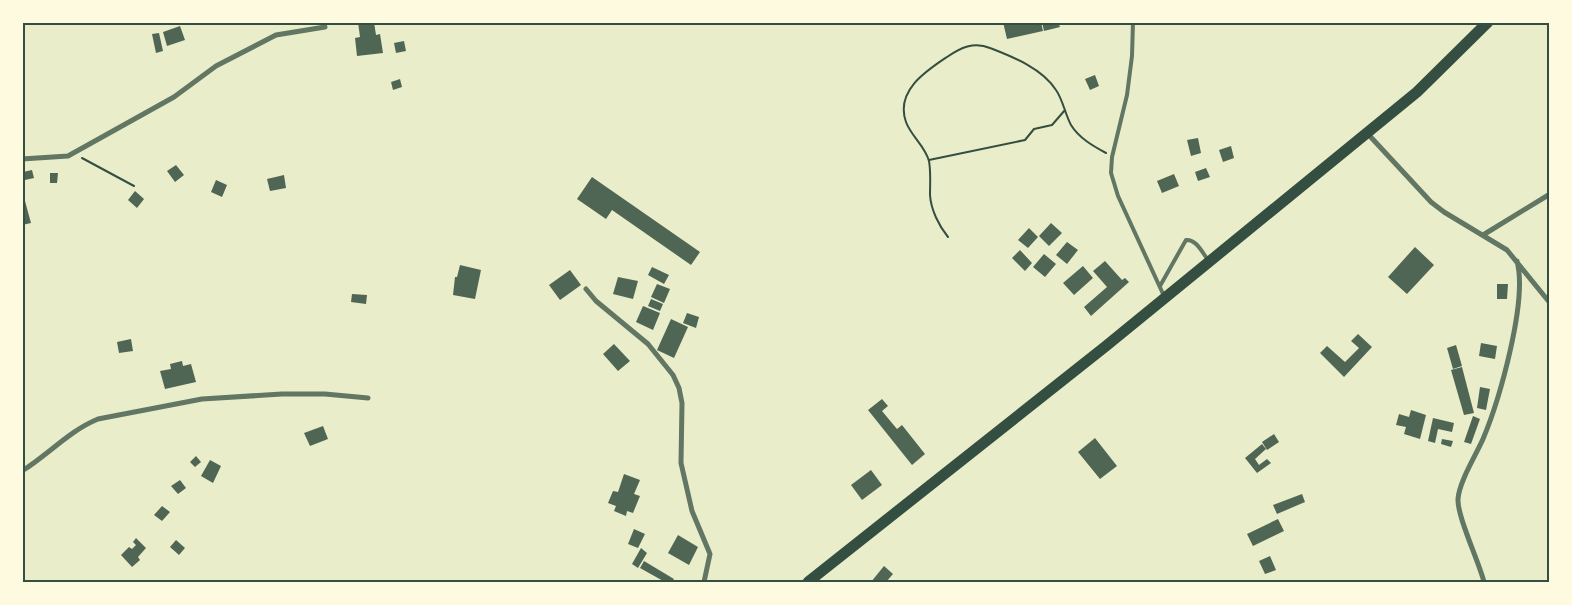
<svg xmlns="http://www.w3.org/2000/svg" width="1572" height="605" viewBox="0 0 1572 605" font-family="Montserrat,sans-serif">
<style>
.building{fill:#4f6655}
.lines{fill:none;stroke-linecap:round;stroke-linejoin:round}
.path{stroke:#344e41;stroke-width:2}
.service{stroke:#617663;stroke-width:4}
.minor{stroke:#617663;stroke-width:5}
.trunk{stroke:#344e41;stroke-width:11}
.neatline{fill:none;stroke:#344e41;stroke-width:2}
</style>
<rect width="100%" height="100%" fill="#e9edc9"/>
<path class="building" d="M358,22H374L376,35L380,34L383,53L357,56L355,38L360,37Z
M1003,22H1041L1043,31L1007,39Z
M1042,22H1058L1060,27L1044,31Z
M180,26L185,40L167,46L163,32Z
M159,33L163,51L156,53L152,34Z
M404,41L406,51L396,53L394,43Z
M1095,75L1099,86L1090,90L1085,79Z
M400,79L402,87L393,90L391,82Z
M1198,138L1201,153L1191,156L1187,140Z
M1231,146L1234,158L1223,162L1219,150Z
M176,165L184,175L175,182L167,171Z
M1206,168L1210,177L1198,181L1195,172Z
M32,170L34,178L25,180L23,172Z
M50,173H58L57,183H50Z
M1174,174L1179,186L1162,193L1157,181Z
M284,175L286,188L270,191L267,179Z
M592,177L700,252L691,265L612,210L606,219L577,199Z
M216,180L227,185L222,197L211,192Z
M135,191L144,199L137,208L128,200Z
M25,201L31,223L22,225V202Z
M1051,223L1062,233L1049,246L1039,236Z
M1029,228L1038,237L1028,248L1018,240Z
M1067,242L1078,250L1067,264L1056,255Z
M1415,247L1434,265L1407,294L1388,277Z
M1020,250L1032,263L1025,271L1012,258Z
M1044,254L1056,264L1045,277L1033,267Z
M1105,261L1122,280L1125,278L1129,282L1091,316L1084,307L1107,287L1093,271Z
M460,265L481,270L475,299L453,295L455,277H457Z
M1083,266L1093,278L1074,295L1063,283Z
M652,267L669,275L664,284L648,275Z
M570,270L581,285L560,300L549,285Z
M618,277L638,281L633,299L613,294Z
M657,284L670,289L664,303L651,297Z
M1497,284H1508L1507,299H1497Z
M352,294L367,295L366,304L351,302Z
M651,299L663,304L660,311L648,306Z
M643,306L660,313L653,330L636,322Z
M687,313L699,317L696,328L683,323Z
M671,319L688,327L674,358L657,350Z
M1358,334L1372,347L1344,377L1320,353L1327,346L1345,362L1359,348L1351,341Z
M131,339L133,351L119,353L117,342Z
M1481,343L1497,346L1495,359L1479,356Z
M614,344L630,361L618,371L603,354Z
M1456,345L1462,366L1453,369L1447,348Z
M182,361L183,366L191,364L196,382L165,389L160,371L171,369L170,364Z
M1462,367L1474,413L1464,415L1451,370Z
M1480,387L1490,389L1486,410L1477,408Z
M882,399L888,406L882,411L897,429L902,425L925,454L912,465L868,410Z
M1411,410L1426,415L1420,439L1404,434L1406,427L1396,425L1399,414L1409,417Z
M1473,416L1480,419L1471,444L1464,442Z
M1433,418L1454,423L1452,432L1438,429L1435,443L1428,441Z
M323,426L328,439L310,446L304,433Z
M1274,434L1279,442L1267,450L1262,442Z
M1095,438L1117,466L1100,479L1078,452Z
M1442,439L1453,441L1451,447L1441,444Z
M1262,444L1266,449L1255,459L1259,465L1267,459L1271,463L1257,473L1245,458Z
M196,456L201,462L195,467L190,462Z
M210,460L221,466L213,483L201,476Z
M871,470L882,485L862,500L851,485Z
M624,474L640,480L634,494L640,496L633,513L627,511L626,516L614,511L616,506L608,503L613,491L618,492Z
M180,480L186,488L178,494L171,486Z
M1302,494L1305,502L1277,514L1273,505Z
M162,506L170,512L162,521L154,515Z
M1278,519L1284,531L1253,546L1247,534Z
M634,529L645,534L638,548L628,544Z
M678,535L698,547L689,565L668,553Z
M136,538L146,548L138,557L140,560L132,567L121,555L129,547L132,549L136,545L133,542Z
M176,540L185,548L179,555L170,547Z
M641,548L647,553L638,568L632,564Z
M1270,556L1276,570L1265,574L1259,561Z
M644,561L674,579L672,582H665L640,568Z
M884,566L893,574L886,582H871Z"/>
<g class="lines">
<path class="path" d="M82,158L134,186
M929,160L1025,140L1034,129L1052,125L1065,110
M948,237C939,226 931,210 930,195C930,184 931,172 929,161C925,146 911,136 906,122C895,91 926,71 947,57C960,48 974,41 990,48C1013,57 1042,68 1056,90C1063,100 1065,114 1071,125C1079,138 1093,146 1106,153"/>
<path class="service" d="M1133,22L1132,56L1127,95L1112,157L1111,173L1118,196L1164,296
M1160,286L1186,240C1196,239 1202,252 1208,260"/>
<path class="minor" d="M1367,133L1431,202L1444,212L1507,250L1550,303
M22,159L68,156L174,97L216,66L276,35L325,27
M1483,235L1550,194
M586,289L596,301L648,344L673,375L679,388L682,403L681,463L692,511L710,554L704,582
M22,471C49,454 69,431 98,419L202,399L282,394H325L368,398
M1484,582C1479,562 1457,516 1458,499C1459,482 1476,455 1483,439C1499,401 1528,301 1517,261"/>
<path class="trunk" d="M808,582L1106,346L1417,92L1488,22"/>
</g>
<rect width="1572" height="605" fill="none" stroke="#fefae0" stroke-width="48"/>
<rect x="24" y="24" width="1524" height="557" class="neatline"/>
</svg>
